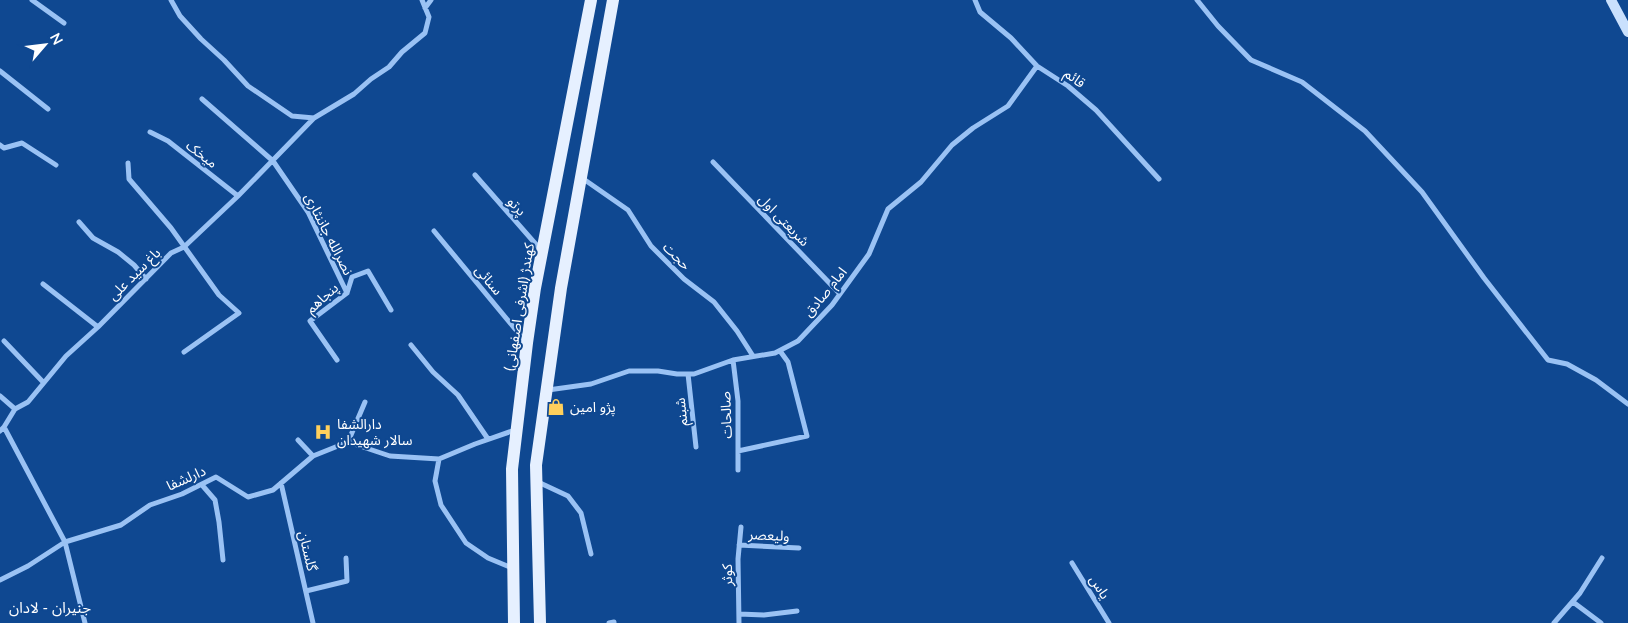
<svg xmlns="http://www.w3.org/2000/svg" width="1628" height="623" viewBox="0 0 1628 623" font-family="Lato,'Noto Sans Arabic',sans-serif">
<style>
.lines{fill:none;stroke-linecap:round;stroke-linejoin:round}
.minor{stroke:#9ac2f4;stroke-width:5}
.secondary{stroke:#c9e0fd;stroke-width:10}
.primary{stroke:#e6f0ff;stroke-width:12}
.labels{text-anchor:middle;stroke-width:4;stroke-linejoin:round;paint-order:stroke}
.street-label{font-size:14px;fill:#fff;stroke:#0f4891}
.poi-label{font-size:14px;fill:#fff;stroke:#0f4891;text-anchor:start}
.neighbourhood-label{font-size:15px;fill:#fff;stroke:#0f4891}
</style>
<rect width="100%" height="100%" fill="#0f4891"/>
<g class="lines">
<path class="minor" d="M32,0L64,23
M171,0L180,16L201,39L224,60L248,86L292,116L314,118L354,94L371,79L389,67L402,52L425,33L429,17L422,0
M975,0L980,12L1011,38L1037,66L1068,86L1096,110L1159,179
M1197,0L1218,26L1251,60L1302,82L1365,131L1422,192L1484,278L1548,360L1567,364L1596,380L1628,404
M425,8L431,0
M0,71L48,109
M202,99L273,161L308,212L347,293
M150,132L168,141L238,196
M0,145L4,148L22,143L56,165
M713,162L840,294
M128,163L129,179L171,228L219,295L239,313L184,352
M475,175L540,249
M582,178L628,210L651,246L684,279L714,302L737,331L753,356
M79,222L93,238L118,252L134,265L146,279
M434,231L525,341
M43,284L98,327
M4,341L43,382
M411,345L433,372L458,395L488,439
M337,360L310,321L347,293L352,277L368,271L391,310
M733,360L738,401V470
M688,374L696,447
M548,390L591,384L629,371H658L677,374H694L733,360L775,353L798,341L832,305L869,254L888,209L921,182L952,145L973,128L1008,106L1037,66
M0,396L15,409
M4,427L65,542L121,525L150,505L182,494L216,477L248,497L273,490L313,456L348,442L390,456L439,459L475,444L515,430
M0,431L4,427L15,409L28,402L66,356L98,327L171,253L184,247L238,196L314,118
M298,440L313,456
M348,442L365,402
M738,451L807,436L788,362L780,351
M439,459L435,481L441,505L466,543L488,558L512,568
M538,482L568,496L581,513L591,554
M281,483L313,623
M202,485L215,500L219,522L223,560
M739,545L799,548
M1072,563L1109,623
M0,580L28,566L65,542L85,623
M306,591L347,581L346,558
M1573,602L1601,623
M739,614L764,615L797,611
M609,623L614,622
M739,623L738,559L741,527
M1554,623L1580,593L1602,558"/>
<path class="secondary" d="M1611,0L1628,32"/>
<path class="primary" d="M514,623L512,469L527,343L535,288L591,0
M540,623L536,465L561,288L613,0"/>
</g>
<defs>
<g id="shop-bare" transform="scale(1.35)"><path d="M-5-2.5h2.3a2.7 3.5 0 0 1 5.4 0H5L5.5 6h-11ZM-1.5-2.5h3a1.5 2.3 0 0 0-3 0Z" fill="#ffd05c" stroke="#0f4891" stroke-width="2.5" paint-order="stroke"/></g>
<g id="hospital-bare" transform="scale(1.35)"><path d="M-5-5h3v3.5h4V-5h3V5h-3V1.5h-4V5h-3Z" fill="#ffd05c" stroke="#0f4891" stroke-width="2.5" paint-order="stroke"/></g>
</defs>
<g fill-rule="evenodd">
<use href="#shop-bare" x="556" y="407"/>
<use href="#hospital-bare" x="323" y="432"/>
</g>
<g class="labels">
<g class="street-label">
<text transform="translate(1075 78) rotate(37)" y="5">قائم</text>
<text transform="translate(202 154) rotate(38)" y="5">میخک</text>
<text transform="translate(517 206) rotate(48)" y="5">پرتو</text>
<text transform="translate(784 220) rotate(46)" y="5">شریعتی اول</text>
<text transform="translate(329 234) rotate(63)" y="5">نصرالله جاننثاری</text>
<text transform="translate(677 256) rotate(45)" y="5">حجت</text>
<text transform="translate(134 274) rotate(-45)" y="5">باغ سید علی</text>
<text transform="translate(489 280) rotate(50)" y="5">سنائی</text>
<text transform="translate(825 292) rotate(-51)" y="5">امام صادق</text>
<text transform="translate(322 298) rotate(-42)" y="5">پنجاهم</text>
<text transform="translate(519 307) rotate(-81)" y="5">کهندژ (اشرفی اصفهانی)</text>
<text transform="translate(681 412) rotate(-96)" y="5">شبنم</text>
<text transform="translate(726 415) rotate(-92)" y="5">صالحات</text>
<text transform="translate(186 478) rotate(-24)" y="5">دارلشفا</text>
<text transform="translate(769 535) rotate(3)" y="5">ولیعصر</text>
<text transform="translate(308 551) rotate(77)" y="5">گلستان</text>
<text transform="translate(727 575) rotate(-91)" y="5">کوثر</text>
<text transform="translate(1100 587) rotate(58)" y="5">یاس</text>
</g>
<g class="poi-label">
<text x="570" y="412">پژو امین</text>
<text x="337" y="429">دارالشفا<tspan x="337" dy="16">سالار شهیدان</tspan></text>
</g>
<g class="neighbourhood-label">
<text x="50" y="613">جنیران - لادان</text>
</g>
</g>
<g transform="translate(45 45) rotate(62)" stroke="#0f4891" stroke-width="4" paint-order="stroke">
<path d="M0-4L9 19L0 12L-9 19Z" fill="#ffffff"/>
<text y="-8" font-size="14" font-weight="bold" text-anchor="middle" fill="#ffffff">N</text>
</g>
</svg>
